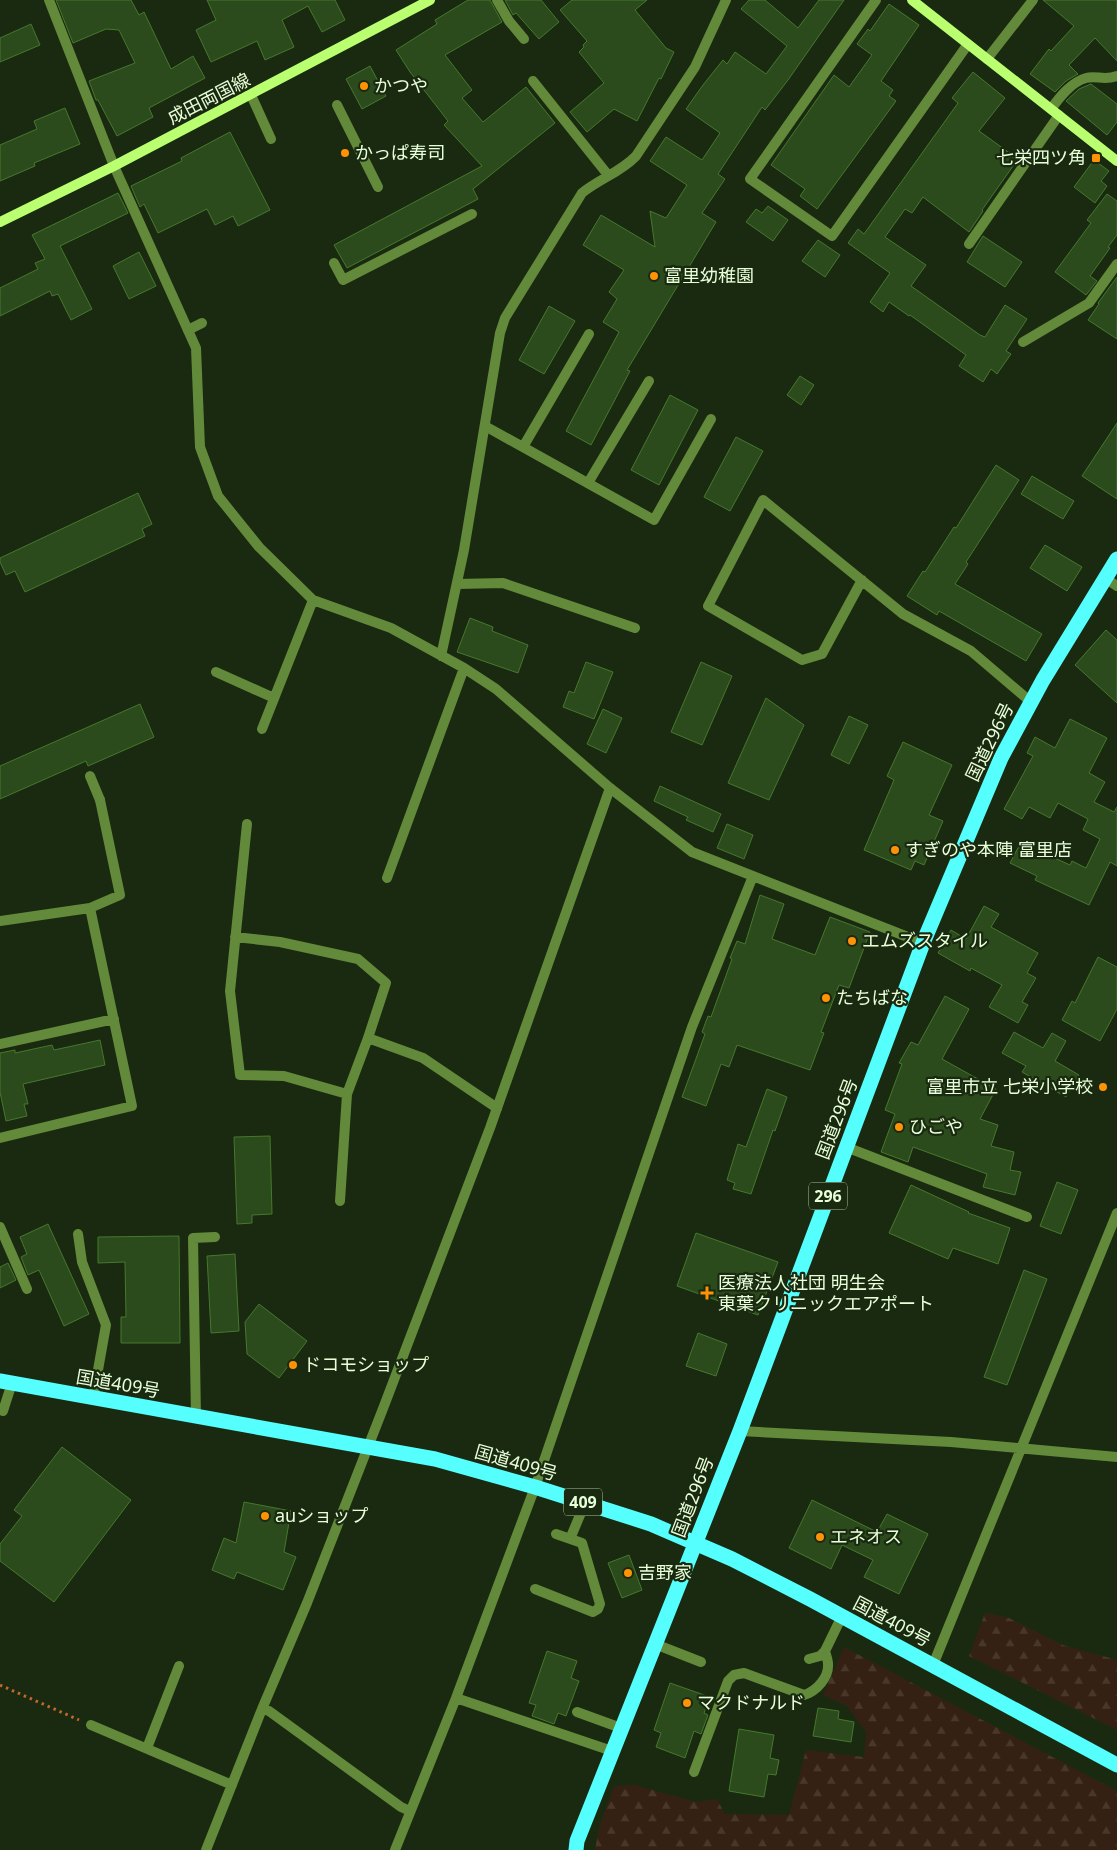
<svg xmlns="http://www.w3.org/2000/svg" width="1117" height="1850" viewBox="0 0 1117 1850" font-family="'Noto Sans','Noto Sans JP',sans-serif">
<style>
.forest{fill:url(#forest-firs)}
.building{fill:#2b4b1c;stroke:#46782d}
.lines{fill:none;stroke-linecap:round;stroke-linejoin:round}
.path{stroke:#be682e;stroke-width:3;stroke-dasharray:2.5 4;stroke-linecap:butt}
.lane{stroke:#628a3a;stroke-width:10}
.street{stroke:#628a3a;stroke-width:10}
.secondary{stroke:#b9ff70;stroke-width:10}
.highway{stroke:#54fffd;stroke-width:15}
.poi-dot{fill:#ff9205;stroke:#192a10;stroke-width:2}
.labels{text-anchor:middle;stroke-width:4.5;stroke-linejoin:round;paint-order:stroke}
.shield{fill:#192a10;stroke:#abbf9d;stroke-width:1}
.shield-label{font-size:16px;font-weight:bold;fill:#e9ffd9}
.poi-label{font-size:18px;fill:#e9ffd9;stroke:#192a10;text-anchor:start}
.street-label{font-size:18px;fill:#e9ffd9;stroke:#192a10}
</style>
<defs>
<pattern id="forest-firs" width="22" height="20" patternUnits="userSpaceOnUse" patternTransform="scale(1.25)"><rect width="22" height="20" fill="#342113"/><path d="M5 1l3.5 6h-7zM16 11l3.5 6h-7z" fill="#48372a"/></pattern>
</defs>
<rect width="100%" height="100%" fill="#192a10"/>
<path class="forest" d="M985,1613L1009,1618L1063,1645L1117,1660V1730L969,1656Z
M844,1647L1117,1791V1850H595L599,1828L614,1786L635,1785L696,1802L717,1799L725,1814L789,1815L806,1750L864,1757L866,1732L847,1706L823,1695Z"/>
<path class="building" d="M56,0H131L139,15L144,12L171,69L193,56L205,78L149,108L153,117L117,136L98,100H96L89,81L135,63L119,30L106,29L73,43Z
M207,0H335L345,20L322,32L308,6L282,20L294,47L265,60L257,41L211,62L196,30L216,20Z
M468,0H490L502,22L445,55L472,90L462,98L483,122L526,87L555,123L473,189L478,199L347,268L334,245L482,166L444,125L448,121L410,72L396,50L437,24L435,20Z
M505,0H541L559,22L539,39L516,13L513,15Z
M572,0H647L635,10L666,48L674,52L661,79L659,78L637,121L614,109L587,132L570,112L604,83L579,52L584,47L583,45L587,41L560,10Z
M749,0H765L798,28L819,0H844L788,80L765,110L762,107L718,174L725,179L702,213L716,222L627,370L630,371L591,445L566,431L619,332L603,322L617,299L609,292L624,270L583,245L601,215L655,247L650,211L666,218L687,185L650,161L666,137L702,160L720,133L686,109L703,85L723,60L727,64L735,52L766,74L787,46L741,9Z
M1043,0H1117V61L1095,38L1069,65L1078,74L1066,81L1055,92L1030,74L1049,49L1051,51L1074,26Z
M889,4L919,25L881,81L893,90L889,96L896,101L817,209L800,196L805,189L771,165L834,75L849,87L872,55L857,44L868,29L870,31Z
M31,24L40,45L0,62V38Z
M370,66L386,96L362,109L346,79Z
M973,72L1005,98L979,131L1018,159L982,210L983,211L969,232L923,197L912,213L905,209L885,237L926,265L911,286L980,335L985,337L1005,305L1027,319L1006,351L1011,354L997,374L991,369L983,382L959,366L966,355L910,315L909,316L889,302L883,312L870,302L890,273L848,243L858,229L864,234L958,103L952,98Z
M1091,84L1117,104V122L1107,135L1066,101L1079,89Z
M65,108L80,144L34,163L35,166L0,181V145L37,129L34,121Z
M230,132L270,210L238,226L233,216L215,225L207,209L158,233L144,204L140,207L131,186L182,161L181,158Z
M1094,160L1109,171L1101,181L1107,186L1095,203L1074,187Z
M118,193L128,213L60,246L92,309L71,320L58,294L52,296L50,291L0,316V288L38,269L35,263L45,259L32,235Z
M1107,194L1117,201V235L1108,247L1110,248L1090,276L1097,281L1086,295L1055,272L1091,223L1087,220Z
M768,206L788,220L773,241L746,222L756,209L762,213Z
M983,236L1022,262L1005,287L967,262Z
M818,240L840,255L825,277L802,261Z
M139,252L156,286L129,299L113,266Z
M1117,277V339L1088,320L1099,304L1098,303Z
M549,306L575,321L544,374L519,360Z
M800,376L814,385L801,405L787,395Z
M670,395L698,410L659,485L631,470Z
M1117,423V499L1082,476Z
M736,437L763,451L730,511L704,497Z
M996,465L1019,480L966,562L968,564L955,584L1042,634L1026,661L939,611L937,615L907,596L923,571L925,572L954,527L956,528Z
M1032,476L1074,501L1063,519L1021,494Z
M138,493L152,524L142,529L145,536L25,592L15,571L6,575L0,562V558Z
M1045,545L1082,567L1067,591L1030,568Z
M470,618L493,627L492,631L528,645L518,673L457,652Z
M1106,630L1117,640V703L1075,665Z
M586,662L613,672L594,719L563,707L569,691L574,693Z
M701,662L732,676L702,745L671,732Z
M766,698L804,725L769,800L728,783Z
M140,704L154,737L88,766L86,761L0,799V766Z
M603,709L622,718L606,753L587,744Z
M849,716L868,725L849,764L831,755Z
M1070,719L1107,738L1089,773L1105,782L1094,802L1114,812L1117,807V866L1110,862L1089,905L1035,880L1037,876L1010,863L1019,846L1045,859L1048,855L1070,865L1072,861L1086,868L1100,839L1083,830L1088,819L1058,803L1050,818L1029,807L1022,819L1004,809L1033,756L1027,753L1035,737L1055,748Z
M903,742L952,765L929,815L943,821L924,865L915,861L911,870L864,850L894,780L887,776Z
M660,786L721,814L713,832L686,820L688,817L654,801Z
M727,824L753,835L744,859L717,848Z
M760,895L784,904L772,939L815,955L830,917L870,932L849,988L839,985L821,1032L824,1033L810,1070L737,1045L729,1067L721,1064L706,1106L682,1097L705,1034L702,1032L708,1016L711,1017L732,959L730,958L737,941L745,944Z
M984,906L999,914L991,927L1038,953L1027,973L1036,978L1022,1002L1028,1005L1018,1023L989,1007L1002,985L971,968L970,971L938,953L951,930L966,939Z
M1098,957L1117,967V1009L1100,1041L1062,1020L1072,1001L1075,1003Z
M945,996L969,1009L942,1059L996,1089L980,1119L998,1125L991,1146L1014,1152L1010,1170L1021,1172L1015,1195L983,1187L987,1174L913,1147L908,1162L881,1152L895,1114L885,1110L902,1064L899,1063L911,1042L918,1045Z
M1014,1032L1043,1048L1052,1033L1066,1041L1055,1061L1079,1075L1066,1097L1022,1072L1026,1066L1002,1053Z
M100,1040L105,1065L23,1084L28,1104H24L27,1116L6,1121L0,1092V1053L15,1050V1053L52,1045L54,1050Z
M767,1089L787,1097L775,1131L773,1130L751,1194L733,1189L735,1183L727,1180L738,1144L746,1147Z
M270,1136L272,1214L252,1215V1223L237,1224L234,1137Z
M1057,1182L1078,1190L1061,1234L1040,1226Z
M911,1185L969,1212L968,1213L1010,1228L998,1264L953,1248L948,1259L889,1233Z
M48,1224L89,1314L64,1326L39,1270L28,1275L21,1257L27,1254L20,1237Z
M696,1233L778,1262L758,1315L677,1286Z
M179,1236L180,1343H121V1317H126L125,1262L98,1263V1237Z
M235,1254L239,1331L211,1333L207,1256Z
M8,1263L16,1280L0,1288V1267Z
M1024,1270L1047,1279L1007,1385L984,1377Z
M259,1304L307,1341L279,1378L247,1354L245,1322Z
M698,1333L727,1344L716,1376L686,1366Z
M62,1447L131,1500L54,1602L0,1561V1544L22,1516L14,1510Z
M812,1500L877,1532L887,1514L928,1534L899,1594L864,1577L873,1560L842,1545L831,1569L789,1548Z
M244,1502L291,1511L284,1552L296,1557L283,1590L237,1572L234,1579L212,1570L224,1538L236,1543Z
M629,1555L642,1590L622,1598L608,1563Z
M547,1651L577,1661L571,1678L579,1681L566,1716L558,1713L554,1724L532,1716L536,1705L529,1703Z
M670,1683L710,1697L704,1713L708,1715L701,1734L694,1731L685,1758L656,1747L661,1733L654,1730Z
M818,1708L839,1711L838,1719L854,1722L851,1742L813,1736Z
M739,1729L774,1735L770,1758L779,1760L776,1775L768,1774L764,1797L729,1791Z"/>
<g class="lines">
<path class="path" d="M0,1685L79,1720"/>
<path class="lane" d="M497,0L509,21L524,39
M251,95L271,139
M337,105L378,187
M1051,109C1059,98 1071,82 1086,78C1096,75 1104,81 1117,76
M334,263L343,280L472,214
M188,330L202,323
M1023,342L1089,303L1117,264
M485,426L654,520L711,419
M523,447L589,334
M588,483L649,381
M90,776L100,800
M78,1234L82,1262L106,1325L93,1398
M3,1411L12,1383
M196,1417L193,1238L215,1237
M570,1539L585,1503
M535,1589L593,1612L598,1609L600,1604L582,1543L556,1534
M655,1644L701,1662
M809,1659L820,1656L825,1651L842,1616
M262,1709L269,1711L401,1807L410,1811
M577,1712L621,1728
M91,1725L232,1785
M147,1748L179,1666
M694,1772L728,1681L734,1675L744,1673L804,1695C817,1691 829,1677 828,1664C828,1660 826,1655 825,1651
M206,1850L262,1709L307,1603L384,1406L490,1128L610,788"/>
<path class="street" d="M49,0L114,166L196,348L200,447L218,496L259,547L313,600L391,628L464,668L496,689L610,788L692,852L923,943
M876,0L750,179L832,236L968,44
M987,59L1033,0
M533,81L608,175
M969,244L1059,115
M1105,578L1117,586
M862,580L822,654L802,660L708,606L763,500L903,614L971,651L1031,702
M457,584L503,583L635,628
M441,656L464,550L500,333L505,318L582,193C599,179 621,172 636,156L695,67L726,0
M216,672L274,698
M262,729L313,600
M247,824L230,991L240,1075L284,1076L347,1094
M387,878L464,668
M0,921L90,908L120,895L100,800
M235,937L280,942L358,959L386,983L368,1038L423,1058L497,1108
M0,1044L114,1019
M0,1138L132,1106L90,908
M846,1147L1027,1217
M340,1201L347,1094L368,1038
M0,1227L27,1289
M740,1431L951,1442L1117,1457
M933,1665L1117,1213
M456,1698L612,1751
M395,1850L456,1698L535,1487L692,1027L753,876"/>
<path class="secondary" d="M912,0L1117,161
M0,222L114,166L430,0"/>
<path class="highway" d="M0,1381L435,1459L535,1487L651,1524L732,1559L810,1599L1117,1765
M576,1850L577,1841L740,1431L923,943L1001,758L1043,680L1117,559"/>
</g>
<g class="poi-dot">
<circle cx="364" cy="86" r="5"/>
<circle cx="345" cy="153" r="5"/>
<rect x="1091" y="153" width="10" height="10" rx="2.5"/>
<circle cx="654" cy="276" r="5"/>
<circle cx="895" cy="850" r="5"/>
<circle cx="852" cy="941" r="5"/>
<circle cx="826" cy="998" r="5"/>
<circle cx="1103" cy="1087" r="5"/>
<circle cx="899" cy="1127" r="5"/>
<path d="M704.5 1285.5h5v5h5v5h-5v5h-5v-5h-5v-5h5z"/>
<circle cx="293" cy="1365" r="5"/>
<circle cx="265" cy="1516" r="5"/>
<circle cx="820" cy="1537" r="5"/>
<circle cx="628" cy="1573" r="5"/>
<circle cx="687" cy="1703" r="5"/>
</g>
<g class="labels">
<g class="shield">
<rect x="809" y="1182.5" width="38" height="27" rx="4"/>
<rect x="564" y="1488.5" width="38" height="27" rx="4"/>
</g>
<g class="shield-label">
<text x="828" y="1202">296</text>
<text x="583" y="1508">409</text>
</g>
<g class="poi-label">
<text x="374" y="92">かつや</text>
<text x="355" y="159">かっぱ寿司</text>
<text x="1086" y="164" text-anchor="end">七栄四ツ角</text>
<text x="664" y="282">富里幼稚園</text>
<text x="905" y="856">すぎのや本陣 富里店</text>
<text x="862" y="947">エムズスタイル</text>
<text x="836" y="1004">たちばな</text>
<text x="1093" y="1093" text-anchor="end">富里市立 七栄小学校</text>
<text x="909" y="1133">ひごや</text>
<text x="718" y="1289">医療法人社団 明生会<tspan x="718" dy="21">東葉クリニックエアポート</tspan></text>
<text x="303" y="1371">ドコモショップ</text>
<text x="275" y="1522">auショップ</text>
<text x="830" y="1543">エネオス</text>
<text x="638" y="1579">吉野家</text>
<text x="697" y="1709">マクドナルド</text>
</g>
<g class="street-label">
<text transform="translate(209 99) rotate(-27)" y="6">成田両国線</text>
<text transform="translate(990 742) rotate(-64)" y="6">国道296号</text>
<text transform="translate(837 1119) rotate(-69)" y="6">国道296号</text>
<text transform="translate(118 1384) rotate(10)" y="6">国道409号</text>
<text transform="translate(516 1463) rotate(16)" y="6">国道409号</text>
<text transform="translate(693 1497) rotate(-69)" y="6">国道296号</text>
<text transform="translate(892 1622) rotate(28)" y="6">国道409号</text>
</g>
</g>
</svg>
